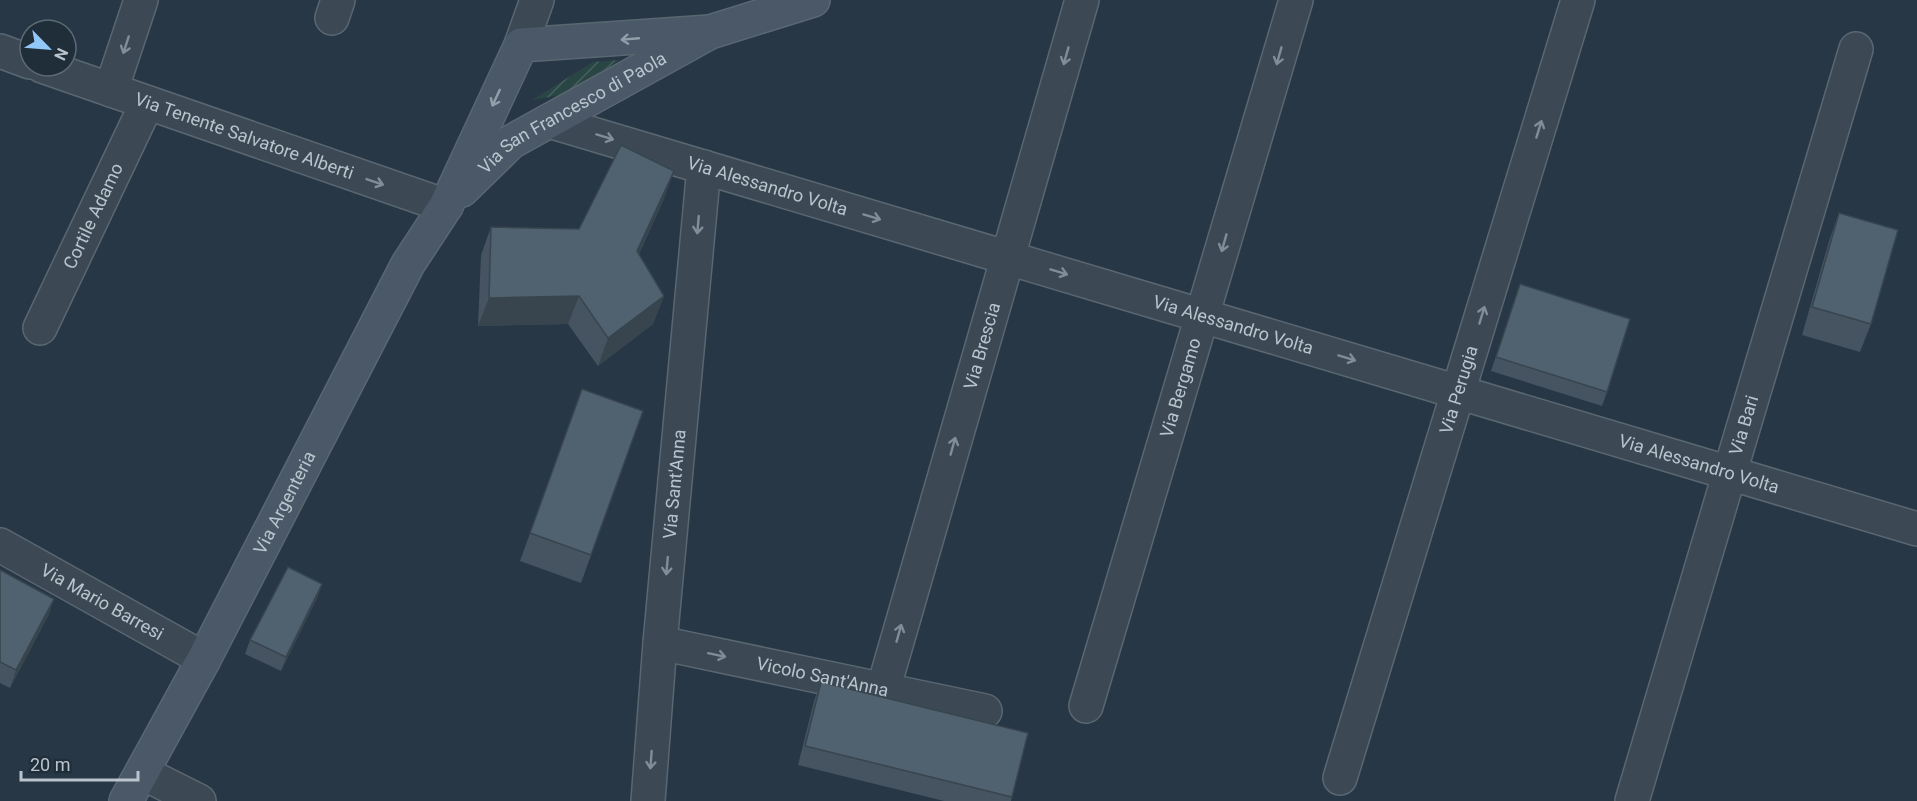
<svg xmlns="http://www.w3.org/2000/svg" width="1917" height="801" viewBox="0 0 1917 801" font-family="Roboto,sans-serif">
<style>
.garden{fill:url(#garden-furrows)}
.lines{fill:none;stroke-linecap:round;stroke-linejoin:round}
.minor-casing{stroke:#5a6771;stroke-width:36}
.tertiary-casing{stroke:#5a6771;stroke-width:36}
.secondary-casing{stroke:#5a6771;stroke-width:36}
.minor{stroke:#3c4954;stroke-width:33}
.tertiary{stroke:#3c4954;stroke-width:33}
.secondary{stroke:#4a5867;stroke-width:33}
.wall{fill:#455460}
.shaded-wall{fill:#38454e}
.building{fill:#506270;stroke:#38454e;stroke-width:1.5}
.oneway{stroke:#929ea9}
.oneway2{stroke:#818d97}
.labels{text-anchor:middle;stroke-width:5;stroke-linejoin:round;paint-order:stroke}
.street-label{font-size:18px;fill:#b9c4cd;stroke:#202e3a}
</style>
<defs>
<pattern id="garden-furrows" width="10" height="10" patternUnits="userSpaceOnUse" patternTransform="scale(1.5)"><rect width="10" height="10" fill="#294645"/><path d="M-1 1l2-2M0 10L10 0M9 11l2-2" fill="none" stroke="#465f5f"/></pattern>
</defs>
<rect width="100%" height="100%" fill="#273745"/>
<path class="garden" d="M620,60L567,94L532,100L593,62Z"/>
<g class="lines">
<g class="minor-casing">
<g id="minor">
<path d="M332,18L338,0"/>
<path d="M0,51L30,62"/>
<path id="s1" d="M42,66L446,206"/>
<path d="M111,90L141,0"/>
<path id="s2" d="M549,121L1917,529"/>
<path id="s3" d="M40,328L147,103"/>
<path id="s4" d="M0,545L204,659"/>
<path id="s5" d="M660,643L985,711"/>
<path id="s6" d="M883,690L1082,0"/>
<path id="s7" d="M1086,706L1296,0"/>
<path d="M143,773L199,801"/>
<path id="s8" d="M1340,778L1578,0"/>
<path id="s9" d="M648,801L660,643L704,167"/>
<path id="s10" d="M1632,801L1856,49"/>
</g>
</g>
<g class="tertiary-casing">
<path id="tertiary" d="M521,45L537,0"/>
</g>
<g class="secondary-casing">
<g id="secondary">
<path id="s11" d="M462,190L511,142L710,32L813,0"/>
<path id="s12" d="M126,801L204,659L408,264L446,206L521,45L710,32"/>
</g>
</g>
<use href="#minor" class="minor"/>
<use href="#tertiary" class="tertiary"/>
<use href="#secondary" class="secondary"/>
</g>
<path class="wall" d="M664,199L639,254L664,296L653,324L598,366L568,324L478,326L481,255L491,227L579,229Z
M1839,213L1871,324L1860,352L1802,335L1829,241Z
M1520,284L1607,392L1602,406L1491,371Z
M582,389L643,411L581,583L520,561Z
M0,570L54,599L48,616L10,688L0,683Z
M322,584L317,598L281,671L245,654L250,640Z
M821,682L1012,797L1011,801H944L798,765L814,701Z"/>
<path class="shaded-wall" d="M674,171L664,199L627,279L637,251Z
M579,296L568,324L478,326L489,298Z
M664,296L653,324L598,366L608,338Z
M322,584L317,598L281,671L286,657Z
M54,599L48,616L10,688L16,670Z"/>
<path class="building" d="M621,145L674,171L637,251L664,296L608,338L579,296L489,298L491,227L579,229Z
M1839,213L1898,230L1871,324L1812,307Z
M1520,284L1630,319L1607,392L1496,357Z
M582,389L643,411L591,555L530,533Z
M288,567L322,584L286,657L250,640Z
M0,570L54,599L16,670L0,662Z
M821,682L1028,733L1012,797L805,746Z"/>
<defs><path id="oneway-shaft" d="M-6 0H5M1.5-3L5.5 0L1.5 3" fill="none" stroke-width="1.6" stroke-linecap="round" stroke-linejoin="round" transform="scale(1.5)"/></defs>
<g class="oneway">
<use href="#oneway-shaft" transform="translate(630 39) rotate(175)"/>
<use href="#oneway-shaft" transform="translate(496 98) rotate(115)"/>
</g>
<g class="oneway2">
<use href="#oneway-shaft" transform="translate(126 45) rotate(108)"/>
<use href="#oneway-shaft" transform="translate(1066 56) rotate(106)"/>
<use href="#oneway-shaft" transform="translate(1279 56) rotate(106)"/>
<use href="#oneway-shaft" transform="translate(1539 129) rotate(-73)"/>
<use href="#oneway-shaft" transform="translate(605 137) rotate(17)"/>
<use href="#oneway-shaft" transform="translate(375 182) rotate(19)"/>
<use href="#oneway-shaft" transform="translate(872 217) rotate(17)"/>
<use href="#oneway-shaft" transform="translate(698 225) rotate(95)"/>
<use href="#oneway-shaft" transform="translate(1224 243) rotate(106)"/>
<use href="#oneway-shaft" transform="translate(1059 272) rotate(17)"/>
<use href="#oneway-shaft" transform="translate(1482 315) rotate(-73)"/>
<use href="#oneway-shaft" transform="translate(1347 358) rotate(17)"/>
<use href="#oneway-shaft" transform="translate(953 446) rotate(-74)"/>
<use href="#oneway-shaft" transform="translate(667 566) rotate(95)"/>
<use href="#oneway-shaft" transform="translate(899 633) rotate(-74)"/>
<use href="#oneway-shaft" transform="translate(717 655) rotate(12)"/>
<use href="#oneway-shaft" transform="translate(651 760) rotate(94)"/>
</g>
<g class="labels">
<g class="street-label">
<text dy="6" stroke="none"><textPath href="#s11" startOffset="136">Via San Francesco di Paola</textPath></text>
<text dy="6" stroke="none"><textPath href="#s1" startOffset="214">Via Tenente Salvatore Alberti</textPath></text>
<text dy="6" stroke="none"><textPath href="#s2" startOffset="228">Via Alessandro Volta</textPath></text>
<text dy="6" stroke="none"><textPath href="#s3" startOffset="124">Cortile Adamo</textPath></text>
<text dy="6" stroke="none"><textPath href="#s2" startOffset="714">Via Alessandro Volta</textPath></text>
<text dy="6" stroke="none"><textPath href="#s6" startOffset="358">Via Brescia</textPath></text>
<text dy="6" stroke="none"><textPath href="#s7" startOffset="332">Via Bergamo</textPath></text>
<text dy="6" stroke="none"><textPath href="#s8" startOffset="406">Via Perugia</textPath></text>
<text dy="6" stroke="none"><textPath href="#s10" startOffset="392">Via Bari</textPath></text>
<text dy="6" stroke="none"><textPath href="#s2" startOffset="1200">Via Alessandro Volta</textPath></text>
<text dy="6" stroke="none"><textPath href="#s9" startOffset="318">Via Sant'Anna</textPath></text>
<text dy="6" stroke="none"><textPath href="#s12" startOffset="338">Via Argenteria</textPath></text>
<text dy="6" stroke="none"><textPath href="#s4" startOffset="117">Via Mario Barresi</textPath></text>
<text dy="6" stroke="none"><textPath href="#s5" startOffset="166">Vicolo Sant'Anna</textPath></text>
</g>
</g>
<g transform="translate(48 48) rotate(115)"><circle r="28" fill="#202e3a" stroke="#5d6a75" stroke-width="1.5"/>
<path d="M0-4.5L10 22L0 15L-10 22Z" fill="#92c7fa"/>
<text y="-9" font-size="16" font-weight="bold" text-anchor="middle" fill="#b9c4cd">N</text>
</g>
<path d="M21 771v9h117v-9" fill="none" stroke="#b9c4cd" stroke-width="3"/>
<text x="30" y="771" font-size="18" fill="#b9c4cd" stroke="#202e3a" stroke-width="4.5" paint-order="stroke">20 m</text>
</svg>
